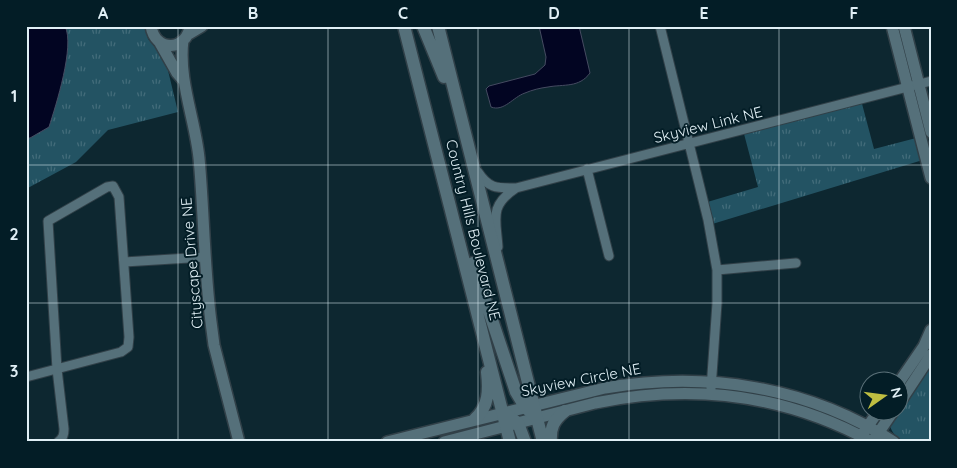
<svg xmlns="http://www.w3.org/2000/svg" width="957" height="468" viewBox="0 0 957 468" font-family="Quicksand,sans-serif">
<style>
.grass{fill:url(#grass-tufts)}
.water{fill:#020522;stroke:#454b61}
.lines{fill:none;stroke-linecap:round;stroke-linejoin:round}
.minor-casing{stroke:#314048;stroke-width:11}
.tertiary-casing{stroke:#314048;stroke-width:14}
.secondary-casing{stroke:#314048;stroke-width:15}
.minor{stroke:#55707a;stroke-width:9}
.tertiary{stroke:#55707a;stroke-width:11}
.secondary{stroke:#55707a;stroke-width:12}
.grid{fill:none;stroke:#e0eff5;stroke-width:1;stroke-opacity:0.55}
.labels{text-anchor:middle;stroke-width:4;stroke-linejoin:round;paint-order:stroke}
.street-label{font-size:15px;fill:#e0eff5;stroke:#031d26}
.neatline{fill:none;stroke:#e0eff5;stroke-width:2}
.grid-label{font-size:16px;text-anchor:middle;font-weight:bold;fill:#e0eff5}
</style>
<defs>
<pattern id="grass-tufts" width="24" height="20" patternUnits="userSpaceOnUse" patternTransform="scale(1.25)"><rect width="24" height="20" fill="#235363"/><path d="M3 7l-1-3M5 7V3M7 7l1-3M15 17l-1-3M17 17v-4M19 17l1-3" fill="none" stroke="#436c7a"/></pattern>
</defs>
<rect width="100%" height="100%" fill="#0d2730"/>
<path class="grass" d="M26,26H146L148,39L165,58L178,112L108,130L76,162L26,189Z
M861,100L874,149L920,137L926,159L709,225L704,203L758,187L743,130Z
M931,364V442C914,442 896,445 890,426Z"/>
<path class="water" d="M26,26H65C75,46 56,105 49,127L30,138H26Z
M539,26H579L590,73C579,88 564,84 548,87C540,88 532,90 525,93C513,97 504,112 491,107L486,89L489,86L535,74L545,65L546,57Z"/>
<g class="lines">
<g class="minor-casing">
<path id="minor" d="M660,26L708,220L717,270V303L711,389
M587,169L609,256
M478,172C489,189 497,188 516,188L931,81
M498,247C496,218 489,206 516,188
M124,262L205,257
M717,270L796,263
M26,377L121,352L128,347L129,337L119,197L113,186L107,187L48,221L57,369L64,429C64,435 63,438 58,442"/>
</g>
<g class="tertiary-casing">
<path id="tertiary" d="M151,26C155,53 187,51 190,26
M892,26L931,178
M904,26L931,132
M187,35L202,26
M183,40C178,80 195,119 199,158C204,212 204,268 211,322L214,345L239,442
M160,43L177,73L183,80
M900,381L924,346L931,330
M900,402L931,355
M864,432L879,410
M875,438L894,410
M387,442L605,388C706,371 807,386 894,442
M444,442L595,403C692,383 785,394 872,442"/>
</g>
<g class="secondary-casing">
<path id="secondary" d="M404,26L510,442
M423,26L444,77
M438,26L543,442
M473,263L516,392L525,407L537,418
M503,412L518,423L525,442
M475,419C489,406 489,390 487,372
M551,442C550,427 554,420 565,411"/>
</g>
<use href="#minor" class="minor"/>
<use href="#tertiary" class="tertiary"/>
<use href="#secondary" class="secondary"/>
</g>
<path class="grid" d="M178,26V442M328,26V442M478,26V442M629,26V442M779,26V442M26,165H931M26,303H931"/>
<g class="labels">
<g class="street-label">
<text transform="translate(708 125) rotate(-14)" y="5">Skyview Link NE</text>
<text transform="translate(473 230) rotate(76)" y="5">Country Hills Boulevard NE</text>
<text transform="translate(192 263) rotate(-95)" y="5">Cityscape Drive NE</text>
<text transform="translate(581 380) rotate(-11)" y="5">Skyview Circle NE</text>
</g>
</g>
<rect width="957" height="468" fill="none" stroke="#031d26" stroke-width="55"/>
<g transform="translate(884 396) rotate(76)"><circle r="24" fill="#031d26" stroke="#5b7179"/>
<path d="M0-4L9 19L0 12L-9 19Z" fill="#bfbe41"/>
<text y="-8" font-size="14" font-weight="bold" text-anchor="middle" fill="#e0eff5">N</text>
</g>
<rect x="28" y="28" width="902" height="412" class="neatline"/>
<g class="grid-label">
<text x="103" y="19">A</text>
<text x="253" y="19">B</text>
<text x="403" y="19">C</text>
<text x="554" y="19">D</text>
<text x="704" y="19">E</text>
<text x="854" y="19">F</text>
<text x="14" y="102">1</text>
<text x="14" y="240">2</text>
<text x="14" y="377">3</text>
</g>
</svg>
